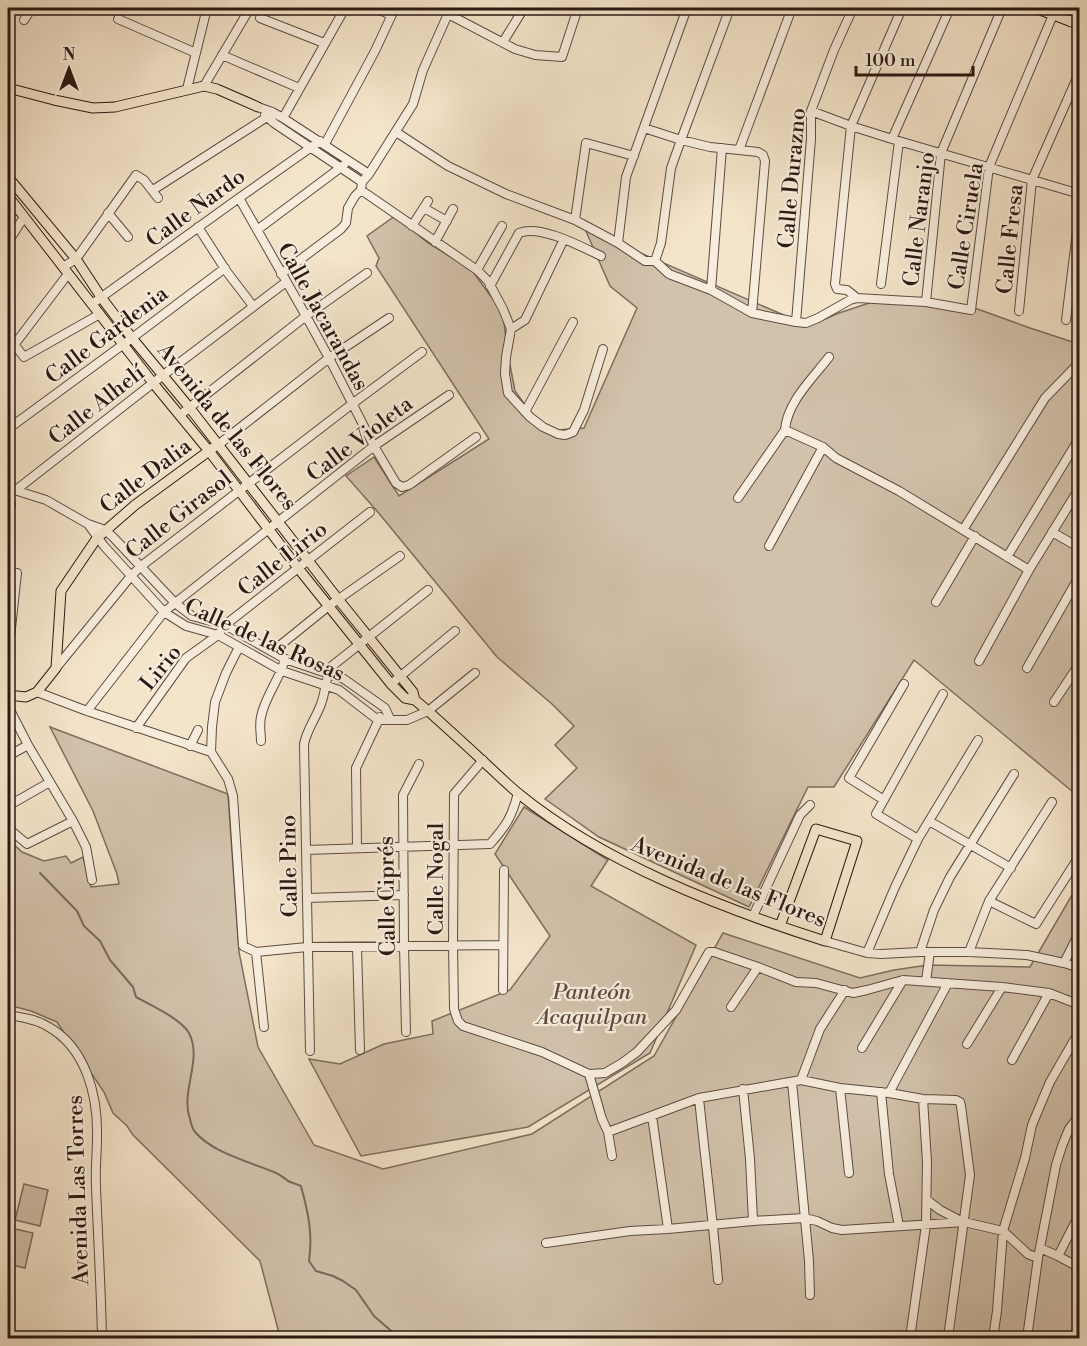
<svg xmlns="http://www.w3.org/2000/svg" width="1087" height="1346" viewBox="0 0 1087 1346" font-family="'Libre Bodoni',serif">
<style>
.green{fill:#d2c1ab;stroke:#7e6d5f;stroke-width:1.5}
.lines{fill:none;stroke-linecap:round;stroke-linejoin:round}
.stream{stroke:#7a695c;stroke-width:2}
.minor-casing{stroke:#5c4c41;stroke-width:10}
.major-casing{stroke:#2a1913;stroke-width:11}
.minor{stroke:#f8eddd;stroke-width:8}
.major{stroke:#f4e4ca;stroke-width:9}
.labels{text-anchor:middle;stroke-width:4.5;stroke-linejoin:round;paint-order:stroke}
.street-label{font-size:22px;fill:#2a1913;stroke:#f8eddd}
.park-label{font-size:22px;font-style:italic;fill:#5c4b41;stroke:#f8eddd}
</style>
<rect width="100%" height="100%" fill="#f4e4ca"/>
<filter id="stains"><feTurbulence type="fractalNoise" baseFrequency=".00333" numOctaves="4"/><feColorMatrix values="0 0 0 0 .2 0 0 0 0 .09 0 0 0 0 .02 0 0 0 .5 -.17"/></filter>
<radialGradient id="worn" r=".72"><stop offset=".6" stop-color="#630" stop-opacity="0"/><stop offset="1" stop-color="#630" stop-opacity=".3"/></radialGradient>
<path class="green" d="M395,216L428,243L471,269L503,313L507,349L515,391L544,431L584,428L637,308L610,286L585,229L809,326L839,313L872,302L972,307L1030,328L1079,344V797L914,660L834,787H808L749,907L599,837L545,799L577,768L555,745L574,726L552,704L497,657L377,511L346,476L374,457L399,496L489,439L376,266L379,258L367,236Z
M50,727L228,794L239,952L258,1047L314,1145L383,1169L532,1134L654,1056L723,933L860,978L894,970L928,965L1030,967L1079,883V1338H284L280,1337L260,1261L133,1135L127,1126L113,1113L104,1092L57,1022L31,1011L8,1005V839L22,852L44,861L66,856L71,863L83,857L91,887L119,884L117,874L93,811Z
M524,807L608,860L591,886L696,945L650,1053L528,1127L361,1156L309,1059L340,1064L384,1044L433,1034L432,1021L510,990L550,936L495,854Z
M24,1184L48,1190L40,1226L15,1220Z
M11,1228L33,1233L25,1268L8,1264V1242Z"/>
<g class="lines">
<path class="stream" d="M40,873L77,911L84,926L100,941L110,960L133,987L136,997C151,1005 181,1019 189,1033C203,1060 180,1091 190,1119C191,1123 192,1128 195,1132C214,1154 251,1162 276,1173C281,1175 284,1178 288,1181C292,1183 297,1184 301,1186C308,1212 313,1233 309,1261L316,1271L333,1276L343,1281L356,1290L374,1316L397,1336L402,1338"/>
<g class="minor-casing">
<path id="minor" d="M375,8L391,15
M448,14L515,49L535,55L562,57L578,8
M260,18L324,43
M118,19L196,53
M24,20L32,8
M1070,22L1080,11
M503,42L524,8
M222,55L299,88
M204,86L250,8
M187,89L207,8
M258,107L272,112L283,118L369,174
M811,111L851,126L892,139L1080,194
M265,115L274,123L362,182
M283,118L345,8
M644,128L681,140L710,147L758,152L763,155L765,161L752,313
M396,132L448,166L506,194L575,220L618,243L645,261H655L669,274L711,290L752,313L796,322L806,323L818,318L850,300L857,298L926,302L971,310L989,167L1053,15
M892,139L950,8
M325,144L375,51L395,8
M739,150L792,8
M153,190L267,117L272,112
M361,190L477,270L488,281L503,309L511,329L506,357L505,374L508,393L530,417L543,427L558,434L565,435L573,432L584,410L603,349
M239,198L306,316L329,358L374,446L396,483L402,487L409,485L476,437
M424,208L447,221
M108,213L128,237
M575,220L586,143L634,156
M412,226L428,201
M198,227L227,272L253,306
M257,230L344,165
M8,242L24,217
M435,242L453,209
M618,243L626,177L687,8
M655,261L661,243L671,168L681,140L730,8
M63,267L76,259L136,175L144,180L158,198
M477,270L502,226
M281,274L341,229L346,223L348,208L355,196L361,190L362,182L369,174L413,104L423,70L448,14L452,8
M881,284L899,141
M490,286L519,233C540,224 582,247 601,256
M711,290L722,148
M857,298L847,290L837,289L835,284L851,126L902,8
M926,302L941,153L1002,8
M92,304L239,198L320,141
M1019,311L1032,180L1080,71
M1066,320L1080,208
M796,322L811,139V111L834,50L853,8
M511,329L525,320L564,239
M8,339L14,344L24,357L100,314
M8,353L68,274
M525,412L573,322
M180,415L306,316L367,273
M8,429L132,338L225,268
M785,430L823,447L836,458L899,491L1029,570
M218,445L329,358L389,318
M8,488L46,500L88,524L105,530L113,537L175,603L192,616L225,625L285,659L344,679L385,708L390,719
M16,490L162,376L286,282
M738,498L785,430C787,402 813,378 829,357
M8,520L11,504
M88,524L104,546L164,612L186,626L218,635L282,671L339,690L378,720H407L428,711L475,673
M963,530L1045,398L1077,365H1080
M1052,532L1080,548
M769,546L823,447
M1007,557L1080,437
M8,572L17,573L8,656
M936,602L975,536
M239,647L226,673L215,702L212,727L211,752L228,779L233,796L243,946L256,952L307,947L503,945
M273,651L330,605L400,556
M979,661L1029,570L1080,487
M56,668L131,576L140,567L352,404L422,352
M1027,668L1080,575
M391,684L455,631
M37,692L87,711L211,752
M1054,702L1080,663
M8,706L28,745L73,821L86,847L92,880
M87,711L164,612L175,603L374,446L449,395
M136,728L186,658L218,635L225,625L370,512
M261,741C261,733 259,725 261,717C265,696 280,679 285,659
M190,746L198,730
M1077,751L1080,747
M8,756L28,745
M483,760L454,794L453,944L454,1009L458,1021L463,1026L542,1052L589,1074
M884,800L849,778L904,684
M8,806L50,782
M929,821L1011,868
M8,828L27,844L73,821
M918,839L876,814L943,694
M357,848L356,768L380,717
M306,850L490,844C506,826 512,817 518,793
M307,898L404,895
M989,901L1036,924L1080,855
M753,916L800,815L810,805
M825,941L867,953L881,954L920,952H969L1027,955L1064,963L1080,968
M357,947L360,1050
M256,952L264,1027
M920,952L934,910L950,877L1014,774
M969,952L989,901L1052,802
M867,953L895,887L918,839L978,740
M1064,963L1080,931
M926,981L930,952
M503,990L504,870
M731,1007L758,967
M8,1015C20,1017 36,1019 47,1026C86,1047 98,1096 97,1137C97,1154 95,1170 96,1187C98,1238 101,1288 102,1338
M406,1032L404,945L403,795L419,764
M967,1044L1002,987
M862,1048L903,980
M310,1051L304,744C307,729 316,718 321,704C326,691 325,678 332,666L428,590
M1012,1060L1049,993
M589,1074L605,1073L622,1063L637,1052L676,1010L709,952H714L758,967L796,982L816,983L853,993L867,990L903,980L1002,987L1049,993L1080,1005
M589,1074L602,1119L608,1132L612,1156
M801,1080L820,1029L845,990
M792,1082L809,1261L810,1295
M840,1088L849,1173
M743,1089L750,1159L753,1221
M881,1092L889,1174L899,1226
M889,1093L948,983
M699,1098C705,1159 713,1219 718,1280
M652,1116L668,1229
M608,1132L699,1098L801,1080L840,1088L889,1093L923,1099L956,1100L960,1102L961,1106L970,1175L948,1338
M927,1200L940,1210L961,1221
M546,1243L630,1231L668,1229L753,1221L804,1218L817,1221L832,1228L842,1230L964,1222L1003,1231L1028,1254L1038,1258
M1040,1248L1058,1256L1080,1268
M1058,1256L1080,1213
M910,1338L926,1225L927,1162L923,1099
M993,1338L997,1311L1003,1231L1025,1158L1032,1125L1050,1082L1080,1030
M1027,1338L1038,1258L1056,1165L1062,1146L1069,1129L1080,1114"/>
</g>
<g class="major-casing">
<path id="major" d="M1035,8L1080,25
M8,88L54,100L93,108L115,107L204,86L217,89L258,107
M8,177L76,259L101,297L132,338L189,407L338,599L413,692L415,700
M8,196L153,383L209,451L298,568L391,684L405,698L415,700L428,711C447,728 466,745 485,763C496,773 507,784 519,794C604,863 721,908 825,941L857,841L816,829L780,926
M8,656V663
M8,695L26,697L37,692L56,668L61,591L97,538L135,505L213,448"/>
</g>
<use href="#minor" class="minor"/>
<use href="#major" class="major"/>
</g>
<g class="labels">
<g class="street-label">
<text transform="translate(791 178) rotate(-85)" y="8">Calle Durazno</text>
<text transform="translate(195 207) rotate(-36)" y="8">Calle Nardo</text>
<text transform="translate(918 219) rotate(-83)" y="8">Calle Naranjo</text>
<text transform="translate(965 226) rotate(-81)" y="8">Calle Ciruela</text>
<text transform="translate(1009 239) rotate(-84)" y="8">Calle Fresa</text>
<text transform="translate(324 316) rotate(61)" y="8">Calle Jacarandas</text>
<text transform="translate(106 334) rotate(-37)" y="8">Calle Gardenia</text>
<text transform="translate(96 404) rotate(-38)" y="8">Calle Alhelí</text>
<text transform="translate(228 426) rotate(51)" y="8">Avenida de las Flores</text>
<text transform="translate(359 438) rotate(-37)" y="8">Calle Violeta</text>
<text transform="translate(145 475) rotate(-37)" y="8">Calle Dalia</text>
<text transform="translate(178 514) rotate(-38)" y="8">Calle Girasol</text>
<text transform="translate(282 558) rotate(-38)" y="8">Calle Lirio</text>
<text transform="translate(265 639) rotate(24)" y="8">Calle de las Rosas</text>
<text transform="translate(160 667) rotate(-51)" y="8">Lirio</text>
<text transform="translate(288 866) rotate(-91)" y="8">Calle Pino</text>
<text transform="translate(435 879) rotate(-90)" y="8">Calle Nogal</text>
<text transform="translate(729 881) rotate(22)" y="8">Avenida de las Flores</text>
<text transform="translate(386 896) rotate(-91)" y="8">Calle Ciprés</text>
<text transform="translate(77 1190) rotate(-92)" y="8">Avenida Las Torres</text>
</g>
<g class="park-label">
<text x="592" y="999">Panteón<tspan x="592" dy="25">Acaquilpan</tspan></text>
</g>
</g>
<rect width="1087" height="1346" fill="none" stroke="#f4e4ca" stroke-width="30"/>
<rect x="9" y="9" width="1069" height="1328" fill="none" stroke="#2a1913" stroke-width="3"/>
<rect x="15" y="15" width="1057" height="1316" fill="none" stroke="#2a1913" stroke-width="1.5"/>
<g transform="translate(69 69)" stroke="#f8eddd" stroke-width="4.5" paint-order="stroke">
<path d="M0-4.5L10 22L0 15L-10 22Z" fill="#2a1913"/>
<text y="-9" font-size="16" font-weight="bold" text-anchor="middle" fill="#2a1913">N</text>
</g>
<path d="M856 66v9h117v-9" fill="none" stroke="#2a1913" stroke-width="3"/>
<text x="865" y="66" font-size="18" fill="#2a1913" stroke="#f8eddd" stroke-width="4.5" paint-order="stroke">100 m</text>
<rect width="100%" height="100%" filter="url(#stains)"/>
<rect width="100%" height="100%" fill="url(#worn)"/>
</svg>
